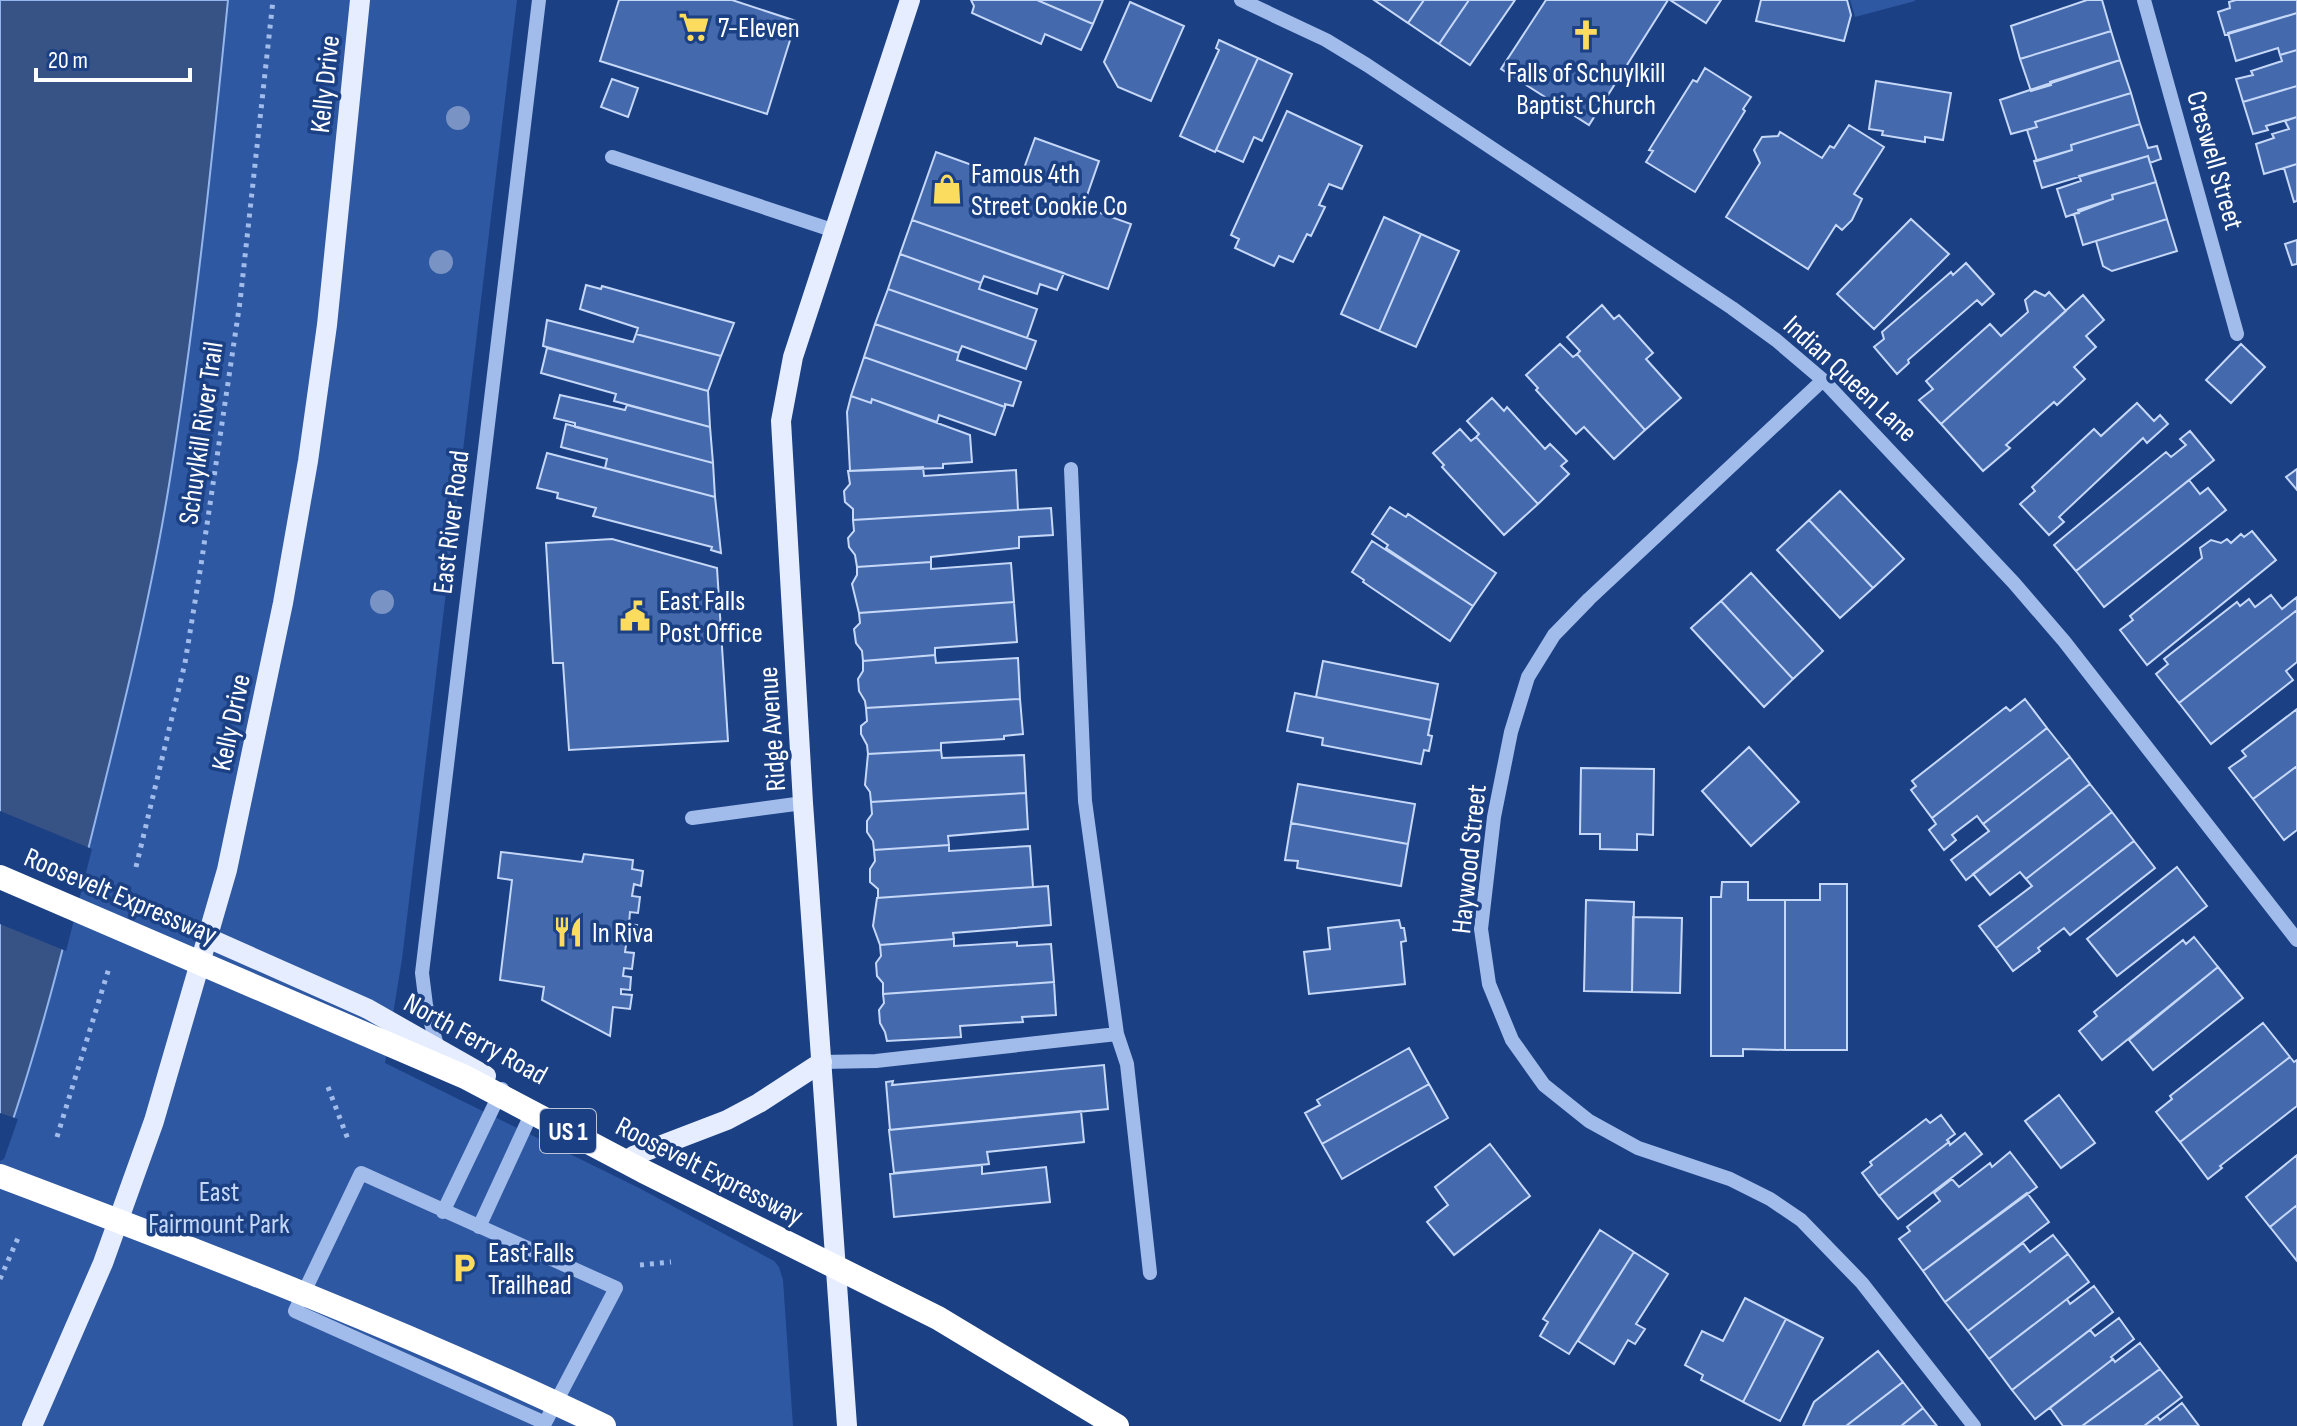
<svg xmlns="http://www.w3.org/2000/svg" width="2297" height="1426" viewBox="0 0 2297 1426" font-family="'Sofia Sans Condensed',sans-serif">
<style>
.green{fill:#2e58a2}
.water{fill:#375285;stroke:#94b6ed;stroke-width:2}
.pier{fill:#1b4084}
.building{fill:#4469ad;stroke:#c6d8f8;stroke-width:2}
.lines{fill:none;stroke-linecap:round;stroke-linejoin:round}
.path{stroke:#a1bceb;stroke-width:5;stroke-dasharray:4 6;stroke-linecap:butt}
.minor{stroke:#a1bceb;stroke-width:14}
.major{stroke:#e5edff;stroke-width:20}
.highway{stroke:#fff;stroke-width:24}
.tree{fill:#7994c4}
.labels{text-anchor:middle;stroke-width:7;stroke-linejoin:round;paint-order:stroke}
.shield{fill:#1b4084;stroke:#bbc6da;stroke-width:2}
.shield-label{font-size:26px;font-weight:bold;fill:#fff}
.poi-label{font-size:28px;fill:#fff;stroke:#1b4084;text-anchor:start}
.street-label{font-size:28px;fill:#fff;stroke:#1b4084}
.park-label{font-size:28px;fill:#c6d8f8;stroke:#1b4084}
</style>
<rect width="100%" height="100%" fill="#1b4084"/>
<path class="green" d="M228,0H517L402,959L385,1063L641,1189L774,1261L779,1267L783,1280L793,1426H0V1157L20,1101C73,897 135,693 169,485C195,324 212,162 228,0Z
M1850,0H1915V1L1855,17Z"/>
<path class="water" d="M0,0H228C212,162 195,324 169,485C149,608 118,729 88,850C62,953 36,1057 0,1157Z"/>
<path class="pier" d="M0,811L92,849L66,951L0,924Z
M0,1113L18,1119L4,1159L0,1161Z"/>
<path class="building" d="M619,0H732L796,21L767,114L600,61Z
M971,0H1037L1093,24L1081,50L1045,34L1041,44L972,13L974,6Z
M1037,0H1103L1093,24Z
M1374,0H1424L1408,23Z
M1424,0H1469L1439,44L1408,23Z
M1469,0H1515L1470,65L1439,44Z
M1546,0H1668L1589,125L1501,69Z
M1670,0H1721L1706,23Z
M1761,0H1847L1851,15L1844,41L1756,21Z
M2087,0H2102L2111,31L2020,59L2011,26Z
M2236,0H2297V13L2225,35L2218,12L2230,8L2229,2Z
M1130,2L1184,26L1151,101L1118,87L1104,62Z
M2297,13V50L2280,55L2278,48L2236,61L2228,33Z
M2111,31L2120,60L2050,82L2051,85L2031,91L2020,59Z
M1219,40L1258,58L1215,152L1180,136L1219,50L1216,48Z
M2297,50V86L2243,102L2236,79L2253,75L2251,71L2282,61L2280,55Z
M1258,58L1292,74L1262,141L1254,137L1243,162L1216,150Z
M2120,60L2131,93L2035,122L2037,127L2011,134L2000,100Z
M1705,68L1751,97L1743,109L1745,111L1695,192L1646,162L1653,151L1649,150L1693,80L1697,82Z
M612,79L638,88L628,117L601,107Z
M1876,81L1951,93L1943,140L1925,137V142L1882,135L1883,131L1869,129Z
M2297,86V117L2266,126L2268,130L2253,134L2243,102Z
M2131,93L2140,124L2071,145L2072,150L2037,161L2027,130L2037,127L2035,122Z
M1287,111L1362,146L1342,189L1329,184L1319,205L1325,207L1311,236L1307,234L1293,262L1279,256L1274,266L1235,248L1239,239L1231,235Z
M2297,117V164L2264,174L2256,144L2274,138L2272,134L2289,129L2285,121Z
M2140,124L2148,148L2157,146L2161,159L2150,163L2148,156L2042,188L2034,161L2072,150L2071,145Z
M1849,125L1884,147L1854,194L1862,199L1852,220L1842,230L1836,225L1808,269L1726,217L1760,163L1754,150L1762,137L1778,136L1780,132L1822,158L1830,146L1834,148Z
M1035,138L1099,161L1083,207L1131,224L1108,289L912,220L936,152L1019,182Z
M2148,156L2156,182L2112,195L2113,199L2066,217L2057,189L2081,181L2079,176Z
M2297,164V201L2294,202L2284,168Z
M2156,182L2167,219L2083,245L2074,214L2079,213L2078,210L2113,199L2112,195Z
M1384,217L1421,234L1379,331L1341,314Z
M1911,219L1949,254L1874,329L1837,294Z
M2167,219L2177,251L2112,271L2103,266L2096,241Z
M912,220L1064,273L1057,290L1040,284L1037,294L984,276L981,283L900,254Z
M1421,234L1459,251L1416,347L1379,331Z
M2297,240V264L2292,265L2285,244Z
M900,254L981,283L979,289L1037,309L1027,338L888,289Z
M1966,263L1994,294L1982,305L1977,300L1908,360L1909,363L1897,374L1874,347L1884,339L1882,332L1951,272L1953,275Z
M586,285L601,289L602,286L734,323L721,356L636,334L638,328L580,309Z
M888,289L1036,341L1026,369L962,346L959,353L875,324Z
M2035,291L2045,296L2049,292L2066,311L1941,424L1919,400L1933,389L1926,381L1990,324L2001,336L2028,312L2025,300Z
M2083,295L2104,320L2086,336L2096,347L2074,367L2085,379L2057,405L2054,402L2006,445L2010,448L1983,471L1941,424Z
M1602,305L1614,319L1619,315L1653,353L1646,359L1681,398L1645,430L1577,354L1580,351L1567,337Z
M547,320L633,342L636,334L721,356L708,391L543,346Z
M875,324L959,353L957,360L1021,382L1013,406L1005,404V407L864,357Z
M1560,344L1573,357L1577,354L1645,430L1614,459L1584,427L1576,434L1536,390L1538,388L1526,375Z
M2241,344L2265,367L2231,403L2206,380Z
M547,348L708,391L710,427L614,401L616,394L541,373Z
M864,357L1005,407L995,435L939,415L937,422L872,399L871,403L851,396Z
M560,395L625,410L627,405L710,427L713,463L575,427V423L554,418Z
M851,396L871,403L872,399L970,435L972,462L943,464V468L850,471L847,412Z
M1492,398L1504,411L1507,407L1545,449L1550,444L1567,461L1561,466L1569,474L1538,504L1476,437L1479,434L1467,421Z
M2137,403L2154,421L2160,415L2168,424L2147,443L2143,438L2059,517L2064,522L2049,535L2020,504L2035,491L2032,487L2094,429L2101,436Z
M566,424L713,463L715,497L605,468L607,459L561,447Z
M1460,429L1471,441L1476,437L1538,504L1504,535L1442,467L1444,465L1433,453Z
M2190,431L2214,460L2076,571L2054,545L2166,452L2171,457L2186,445L2180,439Z
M547,453L715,497L721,553L711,550L712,547L593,516L596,508L557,498L558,493L537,488Z
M923,467L924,476L1016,470L1018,510L853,520V509L845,502L844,491L850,484L848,471Z
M2297,469V490L2286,477Z
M2189,480L2200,494L2208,488L2226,510L2104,607L2076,571Z
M1840,491L1904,559L1873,588L1809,520Z
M1390,507L1406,517L1408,514L1496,573L1473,606L1386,548L1388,545L1372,534Z
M1051,508L1053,535L1019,537V548L931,557V562L857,567L855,555L849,547L848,538L854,531L853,520Z
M1809,520L1873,588L1840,618L1777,550Z
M2252,531L2276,560L2147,665L2120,630L2133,620L2130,616L2202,558L2200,548L2211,540L2221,543L2227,539L2231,543L2241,534L2244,537Z
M612,539L717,568L728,741L569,750L563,663H553L546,543Z
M1372,541L1473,606L1450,641L1363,582L1364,580L1352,572Z
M931,562V569L1011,563L1014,602L859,613L852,584L857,575V567Z
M1751,573L1823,651L1793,679L1721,601Z
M2271,595L2282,609L2297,597V610L2179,703L2156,674L2168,664L2164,659L2237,602L2240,606L2249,599L2255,607Z
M1721,601L1793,679L1764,707L1691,628Z
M1014,602L1017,642L935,648V655L863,661L862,651L856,643L854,629L860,623L859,613Z
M2297,610V662L2286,671L2293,680L2211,744L2179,703Z
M935,655L936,663L1018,658L1020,699L866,708L865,701L859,691L858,679L863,671V661Z
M1323,661L1438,684L1431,720L1316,697Z
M1295,693L1431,720L1428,735L1432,736L1429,751L1424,750L1421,764L1322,745L1323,738L1287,731Z
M1020,699L1023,734L1004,736V739L941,743V750L868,754L867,745L861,734V726L867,721L866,708Z
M2025,699L2047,728L1932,818L1911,790L1916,786L1912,781L2006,707L2010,711Z
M2297,709V766L2253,799L2229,768L2246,756L2242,751Z
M2047,728L2070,757L1983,824L1977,816L1952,835L1956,840L1944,850L1929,830L1936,824L1932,818Z
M1749,747L1799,802L1751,846L1702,791Z
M941,750L942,758L1024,755L1026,793L871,802L870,792L865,785L868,754Z
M2070,757L2090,784L1966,880L1951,860L1989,831L1983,824Z
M2297,766V830L2284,840L2253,799Z
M1581,768L1654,769L1653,835L1637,834V850L1600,849V834H1580Z
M1298,784L1415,804L1408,844L1291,823Z
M2090,784L2112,812L2026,879L2020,872L1990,895L1973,874Z
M1026,793L1028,829L948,836L949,845L874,850L873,841L867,832V821L872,814L871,802Z
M2112,812L2134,841L1996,948L1979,926L2032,886L2026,879Z
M1291,823L1408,844L1401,886L1297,868L1298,861L1285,860Z
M2134,841L2155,868L2070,935L2064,928L2038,948L2040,951L2013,971L1996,948Z
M949,845V851L1030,846L1033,887L878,898V889L870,882V869L875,861L874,850Z
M501,852L582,862L584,854L633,860L632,869L643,871L641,886L634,884L632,896L640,897L638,913L630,912L629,924L637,925L635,939L627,938L625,952L634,953L632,969L624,968L623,976L631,977L630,990L621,989V994L632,995L630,1009L613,1007L610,1036L542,1000L544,987L500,980L512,880L498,878Z
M2177,867L2207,906L2117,976L2087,939Z
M1722,882H1748V900H1785V1050L1743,1049V1056H1711V897H1721Z
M1820,884H1847V1050H1785V900H1820Z
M1048,886L1051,925L953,933L954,939L880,945L873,926L877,898Z
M1586,900L1634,902L1632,992L1584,991Z
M1633,917L1682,918L1680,993L1632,992Z
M1399,920L1401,928H1404L1406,941L1401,942L1405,984L1309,994L1304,952L1330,949L1328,928Z
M2194,937L2218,967L2102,1060L2079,1031L2097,1016L2094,1012L2183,940L2186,944Z
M954,939V946L1017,942V946L1051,944L1054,982L883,994V983L877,976L876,963L881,956L880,945Z
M2218,967L2243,998L2153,1070L2129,1040Z
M1054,982L1056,1015L1022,1017L1023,1022L960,1026L961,1037L887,1041L885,1032L880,1023L879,1010L884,1003L883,994Z
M2263,1023L2290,1057L2180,1142L2156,1112L2172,1099L2170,1096Z
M1409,1048L1429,1084L1322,1144L1305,1113L1320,1105L1317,1100Z
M2290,1057L2294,1062L2297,1060V1106L2220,1166L2222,1168L2208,1179L2180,1142Z
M1104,1065L1108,1109L890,1130L886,1082L893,1081L892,1085Z
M1429,1084L1448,1118L1342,1179L1322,1144Z
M2059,1095L2095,1143L2061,1168L2025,1121Z
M1081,1111L1084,1142L987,1152L989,1164L894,1173L889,1130Z
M1941,1115L1955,1134L1947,1140L1949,1142L1879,1196L1862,1173L1872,1165L1870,1162L1926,1119L1930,1123Z
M1965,1133L1982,1154L1898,1219L1879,1196L1949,1142L1950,1145Z
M1490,1144L1530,1196L1454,1255L1427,1222L1448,1205L1435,1187Z
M2010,1152L2037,1187L1923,1271L1899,1239L1910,1231L1907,1227L1940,1201L1934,1193L1952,1179L1959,1187L1990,1163L1992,1167Z
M2297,1155V1205L2270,1227L2246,1197Z
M982,1165V1174L1046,1167L1050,1202L894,1217L890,1174Z
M2027,1193L2049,1222L1945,1302L1923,1271Z
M2297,1205V1261L2270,1227Z
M1600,1230L1634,1252L1569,1354L1540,1336L1548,1322L1543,1319Z
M2053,1235L2068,1254L1968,1331L1945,1302L2023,1243L2030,1252Z
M1634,1252L1668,1274L1636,1324L1645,1329L1635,1344L1628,1340L1614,1364L1578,1341Z
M2068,1254L2089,1282L1989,1359L1968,1331Z
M2094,1286L2113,1312L2012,1390L1989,1359L2067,1299L2070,1304Z
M1745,1298L1786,1319L1743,1402L1701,1380L1703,1375L1685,1365L1702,1331L1723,1341Z
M2119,1318L2134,1339L2111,1357L2113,1359L2035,1419L2012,1390L2090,1330L2095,1336Z
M1786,1319L1823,1338L1780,1421L1743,1402Z
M2140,1343L2160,1369L2082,1426H2063L2050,1408L2113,1359L2115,1362Z
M1878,1351L1903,1382L1846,1426H1803L1814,1402Z
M2160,1369L2182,1397L2144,1426H2082Z
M1903,1382L1923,1408L1901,1426H1846Z
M2182,1403L2199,1426H2144L2157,1416L2160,1420Z
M1923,1408L1937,1426H1901Z"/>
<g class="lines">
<path class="path" d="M136,867L185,663L201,565L240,302L273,0
M328,1087L349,1142
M57,1137L109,968
M640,1265L671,1262
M0,1279L18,1238"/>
<path class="minor" d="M1241,0L1326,40L1367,65L1732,308L1776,340L1823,380L2014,583L2064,641L2297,940
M2144,0L2237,334
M612,157L835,231
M1823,380L1589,599L1554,635L1528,677L1511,732L1494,817L1481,929L1489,984L1512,1040L1544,1085L1589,1121L1638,1148L1730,1179L1770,1199L1801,1220L1862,1283L1974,1426
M1071,469L1085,801L1117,1034L1127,1064L1150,1273
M692,818L803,803
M438,1049L426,1005L422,973L539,0
M822,1062L876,1061L1117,1034
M361,1173L616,1288L545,1423L295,1311Z
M443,1212L502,1089
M479,1227L534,1108"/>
<path class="major" d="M208,938L368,1009L486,1076
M633,1156L727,1120L759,1103L822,1062
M32,1426L103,1263L154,1121L227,870L283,603L308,461L327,325L360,0
M847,1426L803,803L781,421L793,357L910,0"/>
<path class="highway" d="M0,877L465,1077L643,1171L938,1318L1117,1426
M0,1176C204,1253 407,1331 604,1426"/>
</g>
<g class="tree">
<circle cx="458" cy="118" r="12"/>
<circle cx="441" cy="262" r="12"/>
<circle cx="382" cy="602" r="12"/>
</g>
<defs>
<g id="supermarket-bare" transform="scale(2.4)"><path d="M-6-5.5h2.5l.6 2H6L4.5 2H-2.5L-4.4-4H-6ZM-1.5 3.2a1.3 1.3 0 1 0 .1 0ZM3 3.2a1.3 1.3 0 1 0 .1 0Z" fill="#fcdc5e" stroke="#1b4084" stroke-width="2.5" paint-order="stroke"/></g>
<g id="church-bare" transform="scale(2.4)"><path d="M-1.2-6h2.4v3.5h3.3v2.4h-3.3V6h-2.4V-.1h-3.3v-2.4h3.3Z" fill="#fcdc5e" stroke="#1b4084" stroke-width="2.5" paint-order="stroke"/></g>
<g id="shop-bare" transform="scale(2.4)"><path d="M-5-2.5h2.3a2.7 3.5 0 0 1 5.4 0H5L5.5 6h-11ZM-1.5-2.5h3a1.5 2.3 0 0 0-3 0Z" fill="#fcdc5e" stroke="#1b4084" stroke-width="2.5" paint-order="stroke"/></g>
<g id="civic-bare" transform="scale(2.4)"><path d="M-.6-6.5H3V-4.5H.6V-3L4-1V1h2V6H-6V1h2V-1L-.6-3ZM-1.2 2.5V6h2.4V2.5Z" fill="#fcdc5e" stroke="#1b4084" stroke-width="2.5" paint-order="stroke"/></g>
<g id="restaurant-bare" transform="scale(2.4)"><path d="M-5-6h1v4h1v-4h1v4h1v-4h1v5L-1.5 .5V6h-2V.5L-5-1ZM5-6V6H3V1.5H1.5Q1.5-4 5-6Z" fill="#fcdc5e" stroke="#1b4084" stroke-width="2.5" paint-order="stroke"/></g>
<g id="parking-bare" transform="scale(2.4)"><path d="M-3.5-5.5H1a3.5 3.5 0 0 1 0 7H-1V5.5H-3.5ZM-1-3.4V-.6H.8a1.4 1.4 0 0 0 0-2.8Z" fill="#fcdc5e" stroke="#1b4084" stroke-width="2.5" paint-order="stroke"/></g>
</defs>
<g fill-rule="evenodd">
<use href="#supermarket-bare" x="694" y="27"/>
<use href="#church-bare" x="1586" y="35"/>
<use href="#shop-bare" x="947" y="189"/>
<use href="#civic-bare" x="635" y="616"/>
<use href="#restaurant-bare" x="568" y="932"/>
<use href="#parking-bare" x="464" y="1268"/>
</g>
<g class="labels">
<rect class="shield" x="540" y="1109" width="56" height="44" rx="6"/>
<g class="shield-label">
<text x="568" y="1140">US 1</text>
</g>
<g class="poi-label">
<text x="718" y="37">7-Eleven</text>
<text x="1586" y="82" text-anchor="middle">Falls of Schuylkill<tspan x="1586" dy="32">Baptist Church</tspan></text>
<text x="971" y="183">Famous 4th<tspan x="971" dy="32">Street Cookie Co</tspan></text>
<text x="659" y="610">East Falls<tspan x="659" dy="32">Post Office</tspan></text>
<text x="592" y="942">In Riva</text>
<text x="488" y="1262">East Falls<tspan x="488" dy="32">Trailhead</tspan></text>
</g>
<g class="street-label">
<text transform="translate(324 84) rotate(-84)" y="10">Kelly Drive</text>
<text transform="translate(2216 160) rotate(74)" y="10">Creswell Street</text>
<text transform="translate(1851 378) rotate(43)" y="10">Indian Queen Lane</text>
<text transform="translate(200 433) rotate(-82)" y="10">Schuylkill River Trail</text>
<text transform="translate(450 522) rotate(-83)" y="10">East River Road</text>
<text transform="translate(230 722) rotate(-78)" y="10">Kelly Drive</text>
<text transform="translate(771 729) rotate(-94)" y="10">Ridge Avenue</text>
<text transform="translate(1468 859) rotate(-84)" y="10">Haywood Street</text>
<text transform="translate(121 895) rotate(23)" y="10">Roosevelt Expressway</text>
<text transform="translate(476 1038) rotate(29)" y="10">North Ferry Road</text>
<text transform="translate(710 1170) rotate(27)" y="10">Roosevelt Expressway</text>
</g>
<g class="park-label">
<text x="219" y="1201">East<tspan x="219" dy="32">Fairmount Park</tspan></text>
</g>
</g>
<path d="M36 68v12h154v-12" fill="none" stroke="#ffffff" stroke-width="4"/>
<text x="48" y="68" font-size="24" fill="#ffffff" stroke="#1b4084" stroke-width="6" paint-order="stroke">20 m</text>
</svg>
